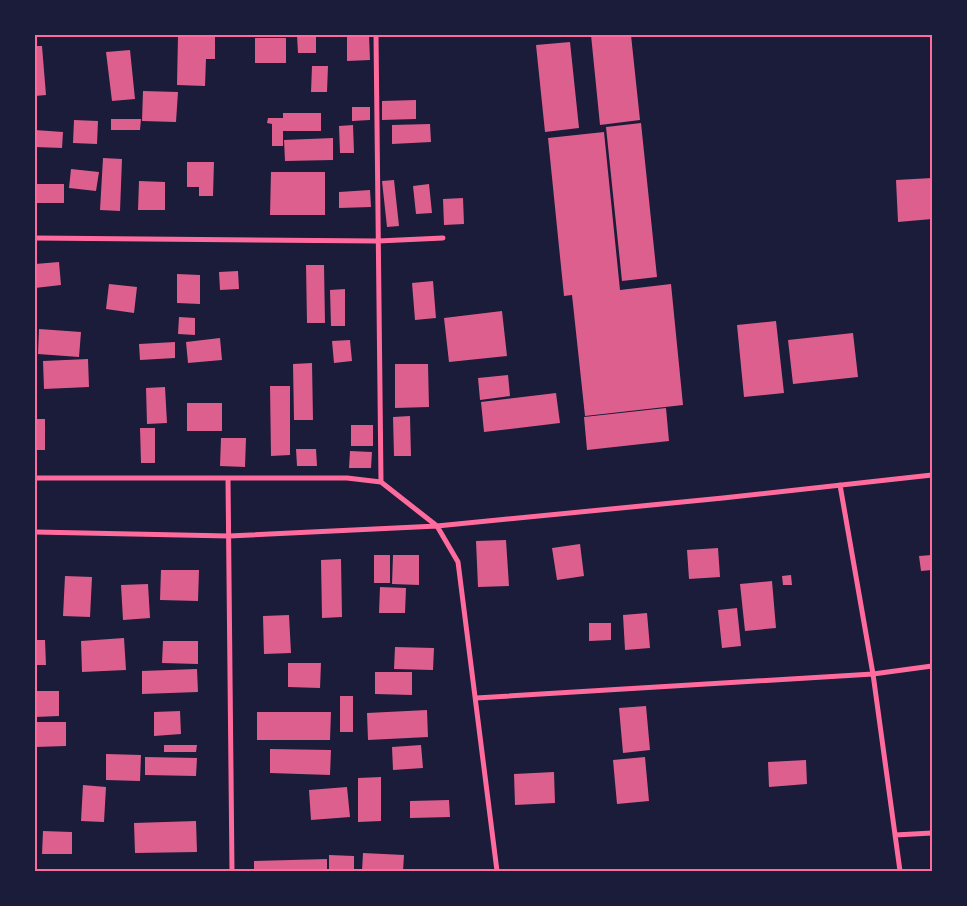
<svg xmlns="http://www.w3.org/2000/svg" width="967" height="906" viewBox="0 0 967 906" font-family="'Fira Sans Condensed',sans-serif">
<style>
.building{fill:#dd5f8e}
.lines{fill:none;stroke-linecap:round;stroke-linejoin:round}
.minor{stroke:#ff6b9d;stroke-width:5}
.neatline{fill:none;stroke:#ff6b9d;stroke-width:2}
</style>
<rect width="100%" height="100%" fill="#1b1b3a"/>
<path class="building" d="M178,35H215V59H206L205,86L177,85Z
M297,35H316V53H298Z
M347,35H369L370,60L347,61Z
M591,35H631L640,120L600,125Z
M255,38H286V63H255Z
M570,42L579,128L545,132L536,45Z
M35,46H42L46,95L35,96Z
M130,50L135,99L112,101L106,52Z
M312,66H328L327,92H311Z
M143,91L178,92L176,122L142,121Z
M416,100V119L382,120V101Z
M352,107H370V120L352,121Z
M283,113H321V131H283V146H272V124L267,123L268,118H283Z
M111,119H141L140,130H111Z
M74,120L98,121L97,144L73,143Z
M641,123L657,277L622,281L606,127Z
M430,124L431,142L392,144V125Z
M353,125L354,153H340L339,126Z
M35,130L63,132L62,148L35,147Z
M604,132L620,290L671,284L683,405L585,416L572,295L564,296L548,138Z
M333,138V160L285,161L284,140Z
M103,158L122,159L120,211L100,210Z
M187,162H214L213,196H199V187H187Z
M71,169L99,172L96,191L69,188Z
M271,172H325V215H270Z
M932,178V219L898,222L896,180Z
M394,180L399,226L387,227L382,181Z
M139,181L165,182V210H138Z
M35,184H64V203H35Z
M429,184L432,213L416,214L413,186Z
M370,190L371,207L339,208V192Z
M463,198L464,224L444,225L443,199Z
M59,262L61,285L35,288V264Z
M306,265H324L325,323H307Z
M238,271L239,289L220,290L219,272Z
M177,274L200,275V304L177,303Z
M433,281L436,318L415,320L412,283Z
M109,284L137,287L134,313L106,309Z
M345,289V326H331L330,290Z
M502,311L507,356L449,362L444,318Z
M179,317L195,318V335L178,334Z
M776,321L784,393L744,397L737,325Z
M39,329L81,332L79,357L38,354Z
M853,333L858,377L793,384L788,340Z
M220,338L222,360L188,363L186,342Z
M350,340L352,361L334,363L332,341Z
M175,342V358L140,360L139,344Z
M88,359L89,387L44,389L43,361Z
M312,363L313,420H294L293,364Z
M395,364H428L429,407L395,408Z
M508,375L510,396L480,400L478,378Z
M270,386H290V455L271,456Z
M165,387L167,423L147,424L146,388Z
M556,393L560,423L484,432L481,402Z
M187,403H222V431H187Z
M666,408L669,441L587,450L584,417Z
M410,416L411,456H394L393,417Z
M35,419H45V450H35Z
M351,425H373V446H351Z
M140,428H155V463H141Z
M221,438H246L245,467L220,466Z
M296,449H316L317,466H297Z
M350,451L372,452L371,468H349Z
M506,540L509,586L478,587L476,541Z
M580,544L584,576L557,580L552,548Z
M718,548L720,577L689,579L687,550Z
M374,555H390V583H374Z
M393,555H419V585L392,584Z
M932,555V570L921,571L919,556Z
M341,559L342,617L322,618L321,560Z
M161,570H199L198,601L160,600Z
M791,575L792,585H783L782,576Z
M65,576L92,577L90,617L63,616Z
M772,581L776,628L745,631L740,584Z
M148,584L150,618L123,620L121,585Z
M380,587L406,588L405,613H379Z
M737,608L741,646L722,648L718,610Z
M647,613L650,648L625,650L623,615Z
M289,615L291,653L264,654L263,616Z
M589,623H611V640L589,641Z
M124,638L126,670L82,672L81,641Z
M35,640H45L46,665H35Z
M163,641H198V664L162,663Z
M395,647L434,648L433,670L394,669Z
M288,663H321L320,688L288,687Z
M197,669L198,692L142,694V671Z
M375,672H412V695L375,694Z
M35,691H59V716L35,717Z
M340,696H353V732H340Z
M646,706L650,750L623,753L619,708Z
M427,710L428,737L368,740L367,713Z
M180,711L181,734L154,736V712Z
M257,712H331L330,740H257Z
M35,722H66V746L35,747Z
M164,745H197L196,752H164Z
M421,745L423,768L393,770L392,747Z
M270,749L331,750L330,775L270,773Z
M106,754L141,755L140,781L106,780Z
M145,757L197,758L196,776L145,775Z
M645,757L649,801L617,804L613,760Z
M806,760L807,784L769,787L768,762Z
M554,772L555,803L515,805L514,774Z
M381,777V821L358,822V778Z
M83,785L106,787L104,822L81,821Z
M347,787L350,817L311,820L309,790Z
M449,800L450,817L410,818V801Z
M196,821L197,852L135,853L134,823Z
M43,831L72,832V854H42Z
M363,853L404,855L403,871H362Z
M329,855L354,856V871H329Z
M327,859V871H254V861Z"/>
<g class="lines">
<path class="minor" d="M376,35L381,482
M35,238L378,241L443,238
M35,478H347L381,482
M228,478L232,871
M381,482L437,526L458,562L497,871
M840,485L873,674L900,871
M35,532L229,536L437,526L723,498L932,475
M476,698L873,674L932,666
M895,835L932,833"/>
</g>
<rect width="967" height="906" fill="none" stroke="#1b1b3a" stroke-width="72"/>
<rect x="36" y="36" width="895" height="834" class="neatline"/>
</svg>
